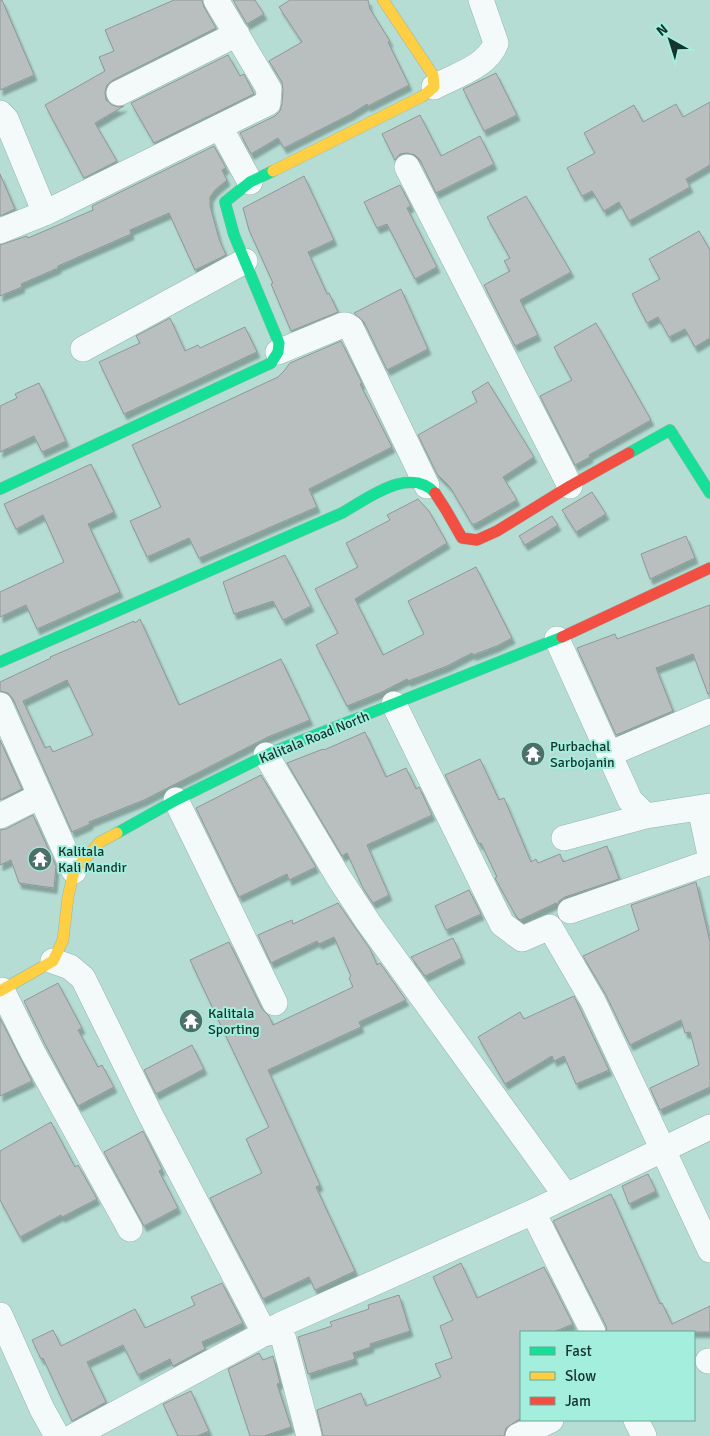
<svg xmlns="http://www.w3.org/2000/svg" width="710" height="1436" viewBox="0 0 710 1436" font-family="Signika,sans-serif">
<style>
.building{fill:#b9bfbf;stroke:#909897;fill-rule:evenodd;filter:url(#shadow)}
.lines{fill:none;stroke-linecap:round;stroke-linejoin:round}
.street-casing{stroke:#96b6af;stroke-width:26}
.fast-casing{stroke:#96b6af;stroke-width:12}
.slow-casing{stroke:#96b6af;stroke-width:12}
.jam-casing{stroke:#96b6af;stroke-width:12}
.street{stroke:#f4faf9;stroke-width:25}
.fast{stroke:#16e098;stroke-width:11}
.slow{stroke:#ffcf43;stroke-width:11}
.jam{stroke:#f24e42;stroke-width:11}
.labels{text-anchor:middle;stroke-width:4;stroke-linejoin:round;paint-order:stroke}
.street-label{font-size:14px;fill:#15342e;stroke:#a4eedd}
.poi-label{font-size:14px;fill:#15342e;stroke:#a4eedd;text-anchor:start}
</style>
<defs>
<filter id="shadow"><feDropShadow dx="3" dy="5.5" stdDeviation="1" flood-color="#0004"/></filter>
</defs>
<rect width="100%" height="100%" fill="#b5ddd4"/>
<path class="building" d="M0,0H2L34,75L0,90Z
M174,0H202L204,7L216,28L113,80L107,85L105,92L106,100L112,105L118,107L124,106L95,123L117,161L84,178L45,105L105,71L99,57L114,51L105,30Z
M233,0H255L264,14L247,24Z
M290,0H368L370,9L390,41L388,42L409,85L368,106L367,104L351,114L284,148L278,138L251,154L240,133L275,116L280,111L282,104L283,90L282,82L269,61L302,42L279,7Z
M228,55L240,76L244,74L254,94L154,143L131,103Z
M496,73L517,115L484,131L463,89Z
M710,102V165L686,179L690,187L629,221L619,202L604,211L592,191L582,196L567,168L595,153L584,133L634,105L643,122L676,104L683,117Z
M420,115L441,156L480,136L494,164L436,193L420,160L415,155L407,153L400,154L395,160L382,134Z
M214,146L226,168L222,170L227,180L215,190L210,197V206L219,239L226,255L195,270L169,213L130,230L131,234L58,266V268L21,284L22,287L0,296V245L27,236L28,238L93,210L92,206Z
M0,174L15,209L0,216Z
M304,176L334,240L308,252L327,294L329,293L338,312L291,331L271,284L273,283L249,230L243,208Z
M400,185L411,206L407,208L437,267L415,279L387,224L377,228L364,202Z
M526,196L571,272L520,300L538,335L515,346L484,285L510,271L504,261L510,258L487,217Z
M699,231L710,250V338L695,347L685,329L669,337L658,317L647,323L632,294L660,279L649,259Z
M401,289L428,349L387,370L364,322L354,313Z
M170,318L185,351L198,345L200,348L245,327L257,352L124,414L99,362L140,343L136,336Z
M596,323L651,420L589,455L590,457L575,465L540,396L572,380L554,347Z
M341,341L362,383L360,384L392,447L309,489L317,507L199,558L189,538L147,557L130,521L161,507L132,445L278,377L284,371L290,363Z
M488,382L534,457L503,477L517,500L475,524H472L450,487L437,474L418,435L477,402L472,392Z
M39,383L66,441L42,452L34,436L0,452V406L17,398L15,394Z
M91,464L114,512L88,524L120,592L37,629L26,605L0,617V592L64,562L43,515L16,529L4,504Z
M592,492L606,514L576,532L562,510Z
M418,499L429,511L447,543L355,599L383,655L424,634L408,601L476,567L512,638L497,646L473,655L472,653L447,666L408,681L407,679L382,692L347,706L316,645L338,633L315,589L358,567L346,543L390,520L387,515Z
M552,516L558,525L525,545L519,536Z
M686,536L695,558L650,579L641,554Z
M285,555L311,606L283,620L273,601L234,614L223,582Z
M710,605V693L708,694L693,654L656,668L673,711L616,735L577,648L615,634L617,639Z
M140,619L179,705L281,659L310,720L268,737L144,800L89,822L90,824L72,832L13,699L8,693L0,691V682L51,658L50,657L134,621L135,623ZM67,680L93,735L53,752L50,746L45,748L23,701Z
M365,732L386,777L406,768L416,789L419,787L432,815L367,845L389,895L373,903L363,888L347,853L342,856L287,763L323,749L324,750Z
M0,740L22,789L0,800Z
M480,759L499,800L504,798L531,862L536,859L538,863L560,854L563,862L607,846L619,879L565,897L559,901L557,906L556,903L520,920L516,916L495,878L497,877L481,843L479,844L445,775Z
M261,775L316,867L289,880L287,874L239,897L196,808Z
M33,815L56,866L54,888L19,883L11,860L0,865V830L6,829Z
M696,882L710,942V1087L660,1110L650,1088L699,1065L690,1032L685,1033L681,1020L630,1045L606,995L583,956L639,930L631,905Z
M469,890L481,914L446,930L435,906Z
M338,903L370,949L377,965L380,963L406,1000L359,1022L361,1027L268,1070L320,1185L316,1187L355,1271L315,1290L309,1277L263,1299L210,1198L262,1173L246,1139L269,1127L190,960L229,942L262,1009L269,1016L273,1025L353,987L349,978L351,976L334,937L319,944L317,941L271,963L258,935L292,920L293,924Z
M453,938L462,958L425,976L411,957Z
M58,983L82,1028L78,1030L98,1067L102,1065L114,1087L78,1106L45,1044L24,1001Z
M574,996L609,1070L576,1084L564,1056L554,1061L552,1056L505,1084L478,1037L520,1012L524,1019Z
M0,1018L32,1081L0,1096Z
M192,1045L204,1069L156,1094L144,1070Z
M51,1122L75,1167L78,1165L97,1199L62,1217L61,1215L20,1237L0,1200V1151Z
M143,1131L162,1169L159,1171L178,1208L144,1226L104,1152Z
M648,1174L656,1191L629,1204L622,1186Z
M611,1194L660,1304L662,1303L672,1324L710,1306V1332H607L606,1326L553,1221Z
M461,1263L477,1298L544,1267L573,1324L554,1332H521V1418L506,1428L504,1436H323L317,1410L361,1393L366,1406L441,1377L435,1364L452,1358L440,1326L453,1320L433,1277Z
M222,1283L243,1323L202,1342L205,1349L173,1366L170,1359L138,1375L123,1345L87,1362L106,1402L72,1421L43,1358L41,1359L32,1340L53,1330L61,1346L135,1309L145,1328L195,1305L191,1297Z
M399,1295L410,1331L370,1344L371,1347L353,1353L355,1359L308,1374L298,1337L332,1326L330,1322L369,1309L368,1305Z
M259,1353L263,1360L273,1356L280,1383L277,1384L291,1427L264,1436H250L228,1369Z
M191,1391L209,1431L197,1436H178L163,1404Z"/>
<g class="lines">
<g class="street-casing">
<path id="street" d="M434,87C456,75 487,67 496,43L481,0
M119,93L237,34
M0,113L6,119L45,213L0,231
M220,127L250,182
M407,167L570,486
M45,213L268,103L269,89L216,0
M83,349L245,261
M278,352L343,325H346L351,328L427,486
M557,639L630,800L646,816L710,806
M394,704L502,924L522,939L550,927L593,1001L710,1250
M0,705L74,871
M609,754L710,711
M266,755L339,878L368,922L566,1196
M176,800L275,1003
M700,808L710,855
M0,816L40,796
M564,838L646,816
M570,911L710,862
M53,961L70,967L83,978L151,1116L265,1334
M2,990L32,1051L130,1229
M533,1212L593,1332
M0,1315L42,1409L57,1436
M280,1325L309,1436
M708,1361H710
M636,1420L644,1436
M74,1436L280,1325L533,1212L710,1127
M518,1436L551,1420"/>
</g>
<g class="fast-casing">
<path id="fast" d="M629,453L670,430L710,493
M0,489L271,363L278,352L279,343L234,235L225,202L250,182L273,171
M0,662L342,513C367,499 410,465 435,493
M117,833L176,800L275,751L562,637"/>
</g>
<g class="slow-casing">
<path id="slow" d="M273,171L423,96L434,87L433,75L383,0
M0,991L53,961L63,940L68,897L74,871L100,842L117,833"/>
</g>
<g class="jam-casing">
<path id="jam" d="M435,493L446,510L462,538L477,540L497,531L570,486L629,453
M562,637L710,568"/>
</g>
<use href="#street" class="street"/>
<use href="#fast" class="fast"/>
<use href="#slow" class="slow"/>
<use href="#jam" class="jam"/>
</g>
<defs>
<g id="temple-disc" transform="scale(1.25)"><circle r="9.5" fill="#4d6f68" stroke="#a4eedd"/><path d="M0-6L5-2H3V0L6.5 2.5H4V6H1.5V3h-3V6H-4V2.5H-6.5L-3 0V-2H-5Z" fill="#fff"/></g>
</defs>
<g fill-rule="evenodd">
<use href="#temple-disc" x="533" y="754"/>
<use href="#temple-disc" x="40" y="859"/>
<use href="#temple-disc" x="191" y="1021"/>
</g>
<g class="labels">
<g class="street-label">
<text transform="translate(314 737) rotate(-22)" y="5">Kalitala Road North</text>
</g>
<g class="poi-label">
<text x="550" y="751">Purbachal<tspan x="550" dy="16">Sarbojanin</tspan></text>
<text x="58" y="856">Kalitala<tspan x="58" dy="16">Kali Mandir</tspan></text>
<text x="208" y="1018">Kalitala<tspan x="208" dy="16">Sporting</tspan></text>
</g>
</g>
<rect x="520" y="1331" width="175" height="90" fill="#a4eedd" stroke="#6ba497"/>
<rect x="530" y="1347" width="25" height="8" fill="#16e098" stroke="#6ba497"/>
<text x="565" y="1356" font-size="15" fill="#15342e">Fast</text>
<rect x="530" y="1372" width="25" height="8" fill="#ffcf43" stroke="#6ba497"/>
<text x="565" y="1381" font-size="15" fill="#15342e">Slow</text>
<rect x="530" y="1397" width="25" height="8" fill="#f24e42" stroke="#6ba497"/>
<text x="565" y="1406" font-size="15" fill="#15342e">Jam</text>
<g transform="translate(670 40) rotate(321)" stroke="#a4eedd" stroke-width="4" paint-order="stroke">
<path d="M0-4L9 19L0 12L-9 19Z" fill="#15342e"/>
<text y="-8" font-size="14" font-weight="bold" text-anchor="middle" fill="#15342e">N</text>
</g>
</svg>
